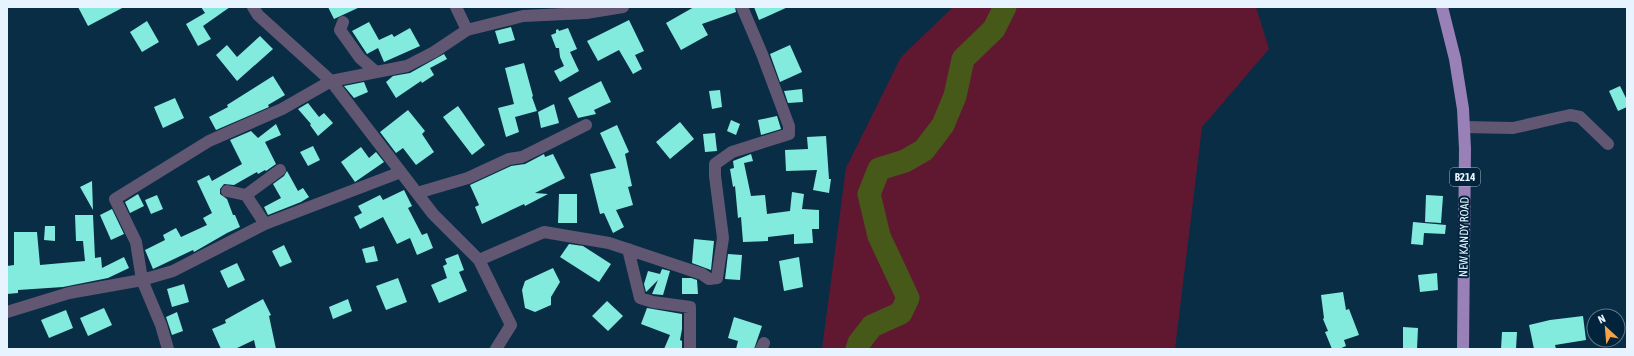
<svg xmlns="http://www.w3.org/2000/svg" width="1634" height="356" viewBox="0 0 1634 356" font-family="'Asap Condensed',sans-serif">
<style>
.green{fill:#601831}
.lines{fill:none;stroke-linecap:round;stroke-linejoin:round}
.river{stroke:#475919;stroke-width:23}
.building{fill:#83ebdd}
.street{stroke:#625772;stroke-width:12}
.primary{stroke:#9981b8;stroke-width:12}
.labels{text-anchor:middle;stroke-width:4;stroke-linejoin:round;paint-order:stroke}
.shield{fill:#01233b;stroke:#a2b5c4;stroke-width:1}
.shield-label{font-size:11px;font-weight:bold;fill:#e7f4ff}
.street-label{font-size:12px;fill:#e7f4ff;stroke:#01233b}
</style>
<rect width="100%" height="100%" fill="#0a2d46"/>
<path class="green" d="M953,7H1256L1269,49L1202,127L1175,349H822L846,168L901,57Z"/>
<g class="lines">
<path class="river" d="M857,349L859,343L872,326L901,313L908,298L879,236L869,194L879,169L905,161L924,150L943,125L955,96L963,59L994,29L1005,7"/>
</g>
<path class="building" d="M78,7H124L88,26Z
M201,7H230L203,26L211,39L198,46L186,24L205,13Z
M328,7H360L334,19Z
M694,7H735L736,12L702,24L708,35L681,50L666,23Z
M754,7H788L759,20Z
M629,20L644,51L635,55L642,69L633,74L619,50L598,61L587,41Z
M147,21L159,42L142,52L130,32Z
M369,22L379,40L392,34L394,37L410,28L420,46L384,62L378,48L367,54L352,31Z
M511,27L515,40L499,44L495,31Z
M568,28L577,49L570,52L579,71L560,82L554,71L564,66L560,57L559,48H556L551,35L556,33V30L558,29L559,31Z
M260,36L273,49L237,81L216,55L227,45L237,57Z
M790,45L802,72L780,82L770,54Z
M444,54L447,59L430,68L434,75L422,83L421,81L396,98L386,82L393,76L410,73Z
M524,63L533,96L532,97L537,111L515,117L519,132L506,137L498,108L514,104L505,68Z
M273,76L285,95L268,105L269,107L216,130L209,117L228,107L227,105Z
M601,81L611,102L594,110L596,114L578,118L568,98Z
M364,82L368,92L354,98L344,86Z
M1620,86L1627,100V107L1618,111L1609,91Z
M802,89L803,102L788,103L784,91Z
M720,90L722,107L712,109L709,91Z
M175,98L184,118L163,128L154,107Z
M308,103L319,117L324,113L333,123L318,136L310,125L311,124L298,109Z
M554,104L559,123L541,128L538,112Z
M458,106L485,145L472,155L443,117Z
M408,110L425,131L422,134L434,152L416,165L403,148L396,153L380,132Z
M777,116L781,129L761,135L758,120Z
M731,120L740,124L736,135L727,131Z
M680,122L694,139L670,159L656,142Z
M276,124L281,135L265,142L276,164L266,171L265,170L258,174L257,172L234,185L224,184L220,189V194L227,199L233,215H235L240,227L227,233L194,252L193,250L153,269L145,250L165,240L163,235L176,228L181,237L207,225L203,218L212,213L197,181L209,175L212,181L242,164L230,140L251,131L258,138Z
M617,125L629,152L625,154L632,186L628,187L633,205L616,210L624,227L613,233L604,213L600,214L590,174L616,168L600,133Z
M715,133L717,151L705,152L703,134Z
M826,136L829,179H831L829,193L813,190L817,170L786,171L785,150L808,149L807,137Z
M313,146L320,160L308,166L300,152Z
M361,147L369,158L376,152L384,162L355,182L341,162Z
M544,154L545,157L553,154L565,178L535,193L548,194L525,206L524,204L482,224L475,207L479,205L470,185L511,166L525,164Z
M751,154L753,161L744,163L751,196L765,195L767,214L790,211L792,192L804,194L802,209L819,210V229H812L813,243L794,244V234L768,237V241L743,242L741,217L738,218L735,186L733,187L730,169L734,168L733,161Z
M287,171L298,191L303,188L309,197L301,202L268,215L264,207L281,198L273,184L284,176Z
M92,181L93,210L80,187Z
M404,190L412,206L408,208L422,235L427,233L433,248L417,255L410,238L397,244L383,217L360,229L354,217L362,213L358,206L380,195L383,200Z
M138,194L144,206L130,213L125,202Z
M559,194H577V223H558Z
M157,195L163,209L151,214L145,200Z
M1426,195L1443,196L1441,223L1425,222Z
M112,209L124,234L111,240L100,215Z
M75,215H93L95,258L101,257L102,268L124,257L129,268L108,278L63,287L18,290V293L7,294V266L14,265V232H37L40,265L85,261L83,241H76Z
M1413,222L1446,225L1445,234L1424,233L1423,245L1411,244Z
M45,226H55V241L44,240Z
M694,239L714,241L711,270L692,263Z
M569,244L583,246L611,264L599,282L560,257Z
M284,245L292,262L280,267L272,251Z
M374,246L378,261L366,263L362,249Z
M458,254L464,270L459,272L467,291L439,303L431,285L447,278L443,266L447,264L445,259Z
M728,254L742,255L740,280L725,279Z
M799,257L803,287L784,291L779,261Z
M237,263L245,280L228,288L220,271Z
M553,268L560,282L551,297V305L535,312L525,308L522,290L525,281Z
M662,269L670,271L663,295L652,294L658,280L646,292L644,284L648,271L660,274Z
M1437,273L1438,290L1420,292L1418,275Z
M398,278L407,302L386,310L376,286Z
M682,278H691L697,280L698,294H682Z
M184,284L189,302L172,307L167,289Z
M1343,292L1346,310L1349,309L1359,335L1344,340L1346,346L1339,349H1332L1325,332L1328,331L1323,319L1324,318L1321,295Z
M263,299L271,315L269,316L276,349H256L254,340L235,349H221L212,329L226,323L225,320Z
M348,299L352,311L333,319L329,307Z
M607,301L623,316L608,331L592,316Z
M104,308L112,325L88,336L80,318Z
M647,308L682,314V329L680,340L682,341V349H664L670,335L641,324Z
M66,310L73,328L49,338L41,320Z
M177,312L183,331L172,335L166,317Z
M1583,316L1586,340L1555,345L1556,349H1534L1529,325L1550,320Z
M734,317L762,326L754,349H736L738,341L728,338Z
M1403,327L1418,328L1417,349H1403Z
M1502,332H1517L1516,349H1501Z"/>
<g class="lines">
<path class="street" d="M253,7L258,15L331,81L407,66L434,52L467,30L523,16L586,13L623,7
M456,7L467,30
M343,22L340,30L360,58L376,72
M1464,127L1513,128L1570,115L1580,117L1608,144
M227,191L246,195L265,224
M417,193L468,178L509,159L522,157L586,125
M246,195L280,170
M628,249L640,298L653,302L690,307V349
M479,260L544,232L609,243L702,274L709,279L717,278L723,238L715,176V164L732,152L789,134V126L762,54L742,7
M7,312L69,293L142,280L136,242L115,199L209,141L282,109L331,81L433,214L479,260L511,325L496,349
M168,349L161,325L142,280L173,271L265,224L401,172
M761,349L764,343"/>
<path class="primary" d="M1442,7L1455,59L1463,109L1465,149L1463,349"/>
</g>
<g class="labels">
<rect class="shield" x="1450" y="168" width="30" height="18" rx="3"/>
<g class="shield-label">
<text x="1465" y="181">B214</text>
</g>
<g class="street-label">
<text transform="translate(1464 237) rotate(-89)" y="4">NEW KANDY ROAD</text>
</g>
</g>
<rect width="1634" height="356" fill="none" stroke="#e7f4ff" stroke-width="16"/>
<g transform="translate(1606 328) rotate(334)"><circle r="19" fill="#01233b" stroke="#5d7789"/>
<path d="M0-3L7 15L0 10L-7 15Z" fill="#f7a148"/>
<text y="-6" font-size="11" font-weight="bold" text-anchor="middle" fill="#e7f4ff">N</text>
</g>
</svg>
